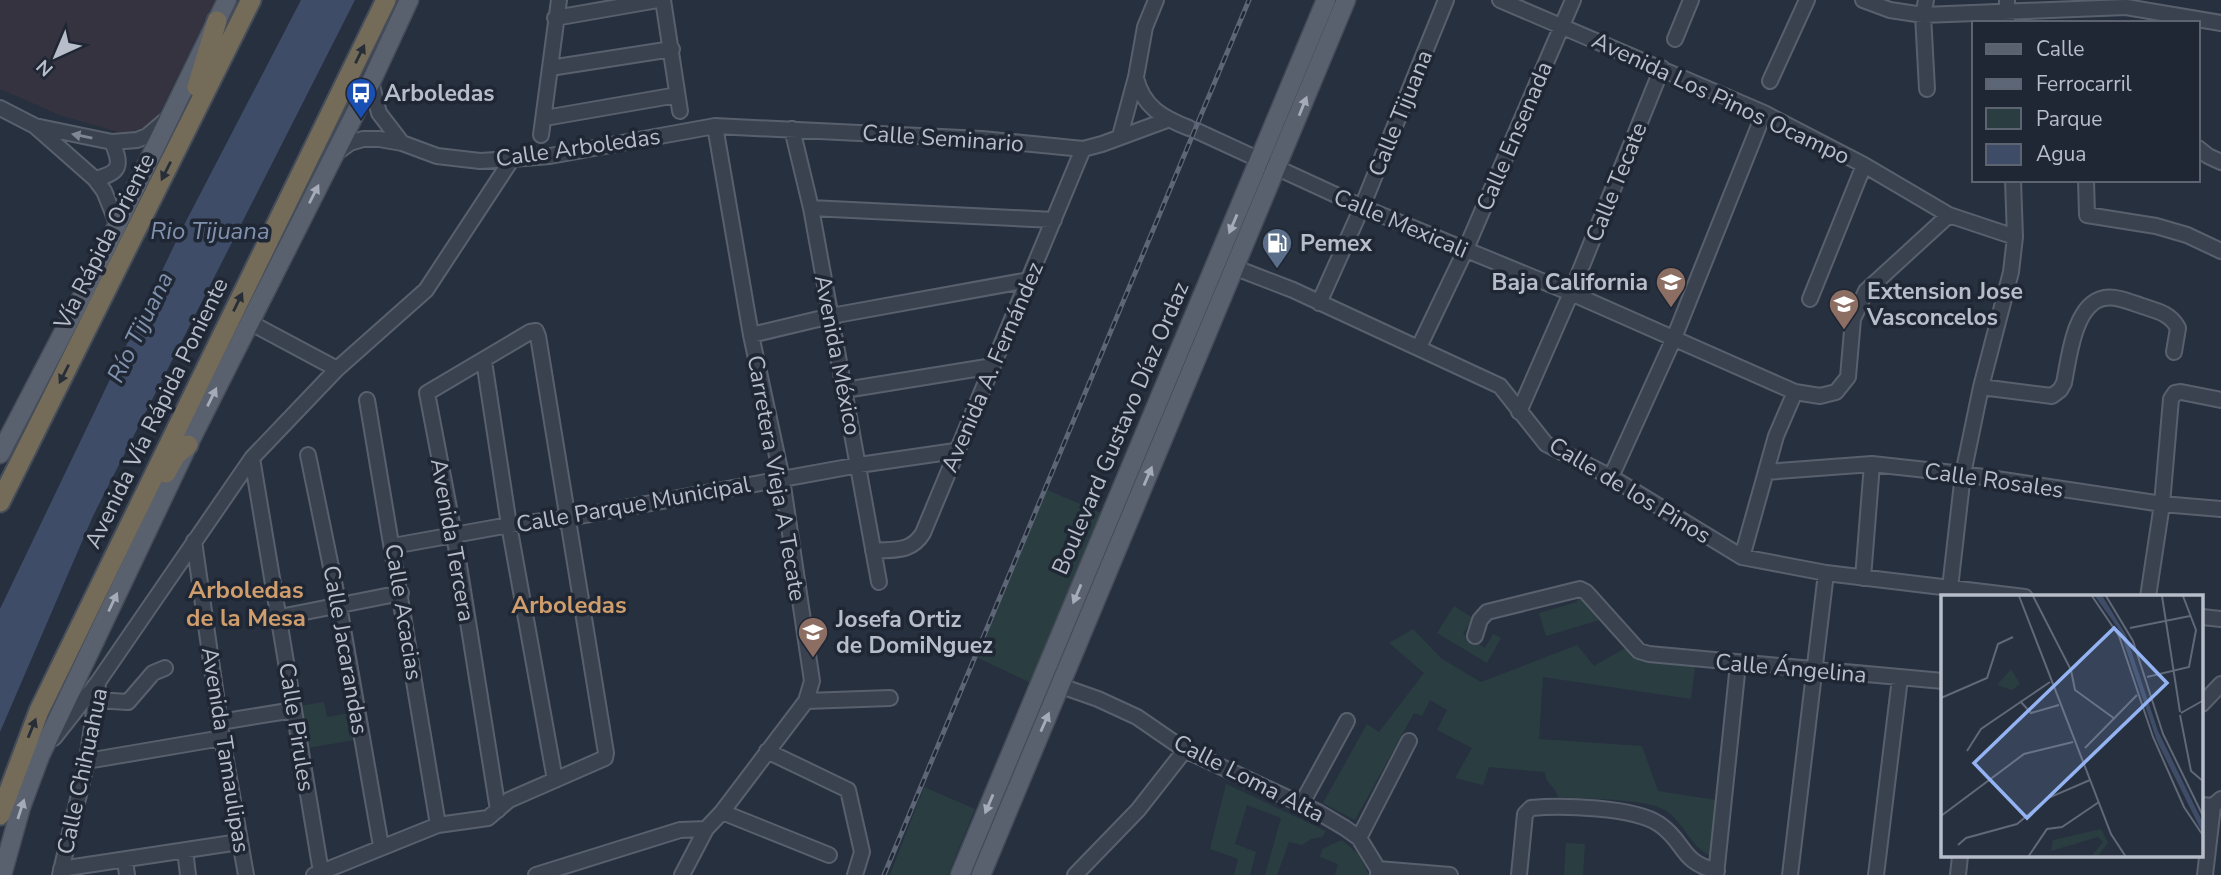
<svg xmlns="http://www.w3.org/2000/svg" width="2221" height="875" viewBox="0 0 2221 875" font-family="'Nunito Sans',sans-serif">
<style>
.medical{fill:#353340}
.green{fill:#2a3e41}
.water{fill:#3e4c67}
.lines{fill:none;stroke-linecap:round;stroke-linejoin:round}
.minor-casing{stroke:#59606d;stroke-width:18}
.major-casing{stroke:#454b58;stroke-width:21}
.highway-casing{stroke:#464d5a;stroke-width:23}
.minor{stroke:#3b424f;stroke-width:14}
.major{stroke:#59616f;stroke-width:18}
.highway{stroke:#756b59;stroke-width:19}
.rail-casing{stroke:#5d6676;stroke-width:5}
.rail{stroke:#202734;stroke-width:2.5;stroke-dasharray:8;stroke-linecap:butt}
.oneway{fill:#282e38}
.oneway2{fill:#a5abb8}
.oneway3{fill:#808693}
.labels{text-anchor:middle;stroke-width:7;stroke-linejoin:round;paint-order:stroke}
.poi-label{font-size:23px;font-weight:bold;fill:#b8bdca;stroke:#202734;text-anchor:start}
.street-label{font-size:23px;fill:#b8bdca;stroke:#202734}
.water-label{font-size:24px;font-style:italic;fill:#8192af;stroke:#202734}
.neighbourhood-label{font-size:24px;font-weight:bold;fill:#d09e6d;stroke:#202734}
.inset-road{fill:none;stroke:#616877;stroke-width:2}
.view{fill:#94b3f2;fill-opacity:0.15;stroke:#94b3f2;stroke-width:3.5}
.inset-edge{fill:none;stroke:#b8bdca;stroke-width:3.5}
</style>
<rect width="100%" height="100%" fill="#27303f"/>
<path class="medical" d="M0,0H215L157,118L140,132L125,134L62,116L0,89Z"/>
<path class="green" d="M1045,489L1101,513L1031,683L976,657Z
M1579,594L1603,619L1546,636L1539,613L1577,602Z
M1454,606L1473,618L1463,634L1485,648L1493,634L1501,638L1487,663L1437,633Z
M1413,629L1442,659L1481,682L1577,645L1594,666L1632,644L1696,659L1691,699L1543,677L1539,739L1642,746L1658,791L1716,800L1711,856C1691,848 1684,822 1665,810C1644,798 1584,799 1558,797L1555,790L1546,779L1545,772L1489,767L1483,785L1455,778L1472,748L1437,730L1447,710L1430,700L1422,716L1414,713L1355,820L1323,803L1367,724L1379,732L1424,673L1389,643Z
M324,702L327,717L350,713L355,740L307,748L300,706Z
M1226,784L1326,831L1322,837L1311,839L1302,845L1289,842L1277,875H1265L1281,818L1247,805L1235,844L1256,852L1250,875H1234L1238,859L1210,849Z
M924,787L975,809L948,875H890Z
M1342,840L1358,854L1369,875H1335L1338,864L1320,857L1322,849Z
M1566,843L1585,844L1583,875H1564Z"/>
<path class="water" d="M301,0H355L93,516L0,732V609L183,227Z"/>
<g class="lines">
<g class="minor-casing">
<path id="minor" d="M663,0L680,111
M1500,0L1764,113L1864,165L1949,215L2015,237
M1863,0L1890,10L1923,15L2126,7L2221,23
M1926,0L1923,15L1927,89
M2007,0V23
M555,18L658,0
M1675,39L1691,0
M550,68L672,49
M1136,78C1143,107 1163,118 1189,128
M1770,81L1807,0
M371,82L379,113L402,143
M0,108L35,126L112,142L137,140L147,136L167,119
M545,118L677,95
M36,127L95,179L104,191L117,223
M792,129L811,208L879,582
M1197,131L1362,207L1571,293L1795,392L1820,396L1836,392L1848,377L1853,319L1866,291L1949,215
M541,135L559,0
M1120,136L1136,77L1145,27L1156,0
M2198,148L2208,156L2221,162
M336,153L350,143L363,139H379L402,143L437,156L480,161L512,159L550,156L715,126L982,139L1083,149L1102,144L1167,120
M95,179C121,173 122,165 112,142
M2086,180L2087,215L2156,226L2187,235L2221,251
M811,208L1054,220
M1236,268L1293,290L1500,386L1546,444L1611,477L1742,557L1826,573L2025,597
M1810,299L1864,165
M1319,303L1362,207L1446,0
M249,322L337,369
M751,335L831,316L1029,280
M1419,347L1465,251L1573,0
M484,361L509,525L555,780
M1981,387L2052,396L2060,390L2064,383C2069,358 2074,304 2104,298C2117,296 2130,302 2142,306C2157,311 2170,313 2178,328L2174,352
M845,390L993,366
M367,400L438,825
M1519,412L1571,293L1662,68
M308,455L339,606L381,846
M252,458L321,872
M1766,472L1872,464L1963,474L2162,504L2221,509
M1611,477L1674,338L1764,113
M194,541L222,738L246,875
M393,546L509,525L569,518L859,465L955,451
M873,551C894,549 911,553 923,533L1083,149
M1742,557L1776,436L1795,392
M1863,578L1872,464
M1950,588L1963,474L1981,387L2011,272L2015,237L2013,180
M2148,597L2162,504L2171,399L2175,393L2181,392L2221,400
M280,617L401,593
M2202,617L2221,619
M1475,636L1480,620L1487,612L1580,589L1586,592L1639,651L1649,654L1943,681
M1061,686L1098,699L1137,717L1185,750L1318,812L1345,828L1359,838L1378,869V875
M96,700L128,702L153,673L165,668
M806,701L890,698
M2202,704L2221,684
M220,722L294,710
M54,738L98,682L252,458L337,369L426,290L512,159
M767,751L848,790L862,852L855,875
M87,761L222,738
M1301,805L1347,721
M2202,805L2213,806L2221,799
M722,812L829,855
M1359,838L1409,741
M185,850L188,875
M125,860L127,875
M61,869L239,842
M1378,869L1450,875
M60,875L87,761L98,684
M314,875L438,825L488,818L509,800L605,758L606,753L538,336L536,331L530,332L427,393L454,534L498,810
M536,875L680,830L706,829
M682,875L706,829L722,812L806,701L812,681L782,479L751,335L715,126
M1075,875L1138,810L1185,750
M1519,875L1525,814L1531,808C1561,805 1634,807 1659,824C1686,842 1679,862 1717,871
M1716,875L1738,664
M1790,875L1826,573
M1876,875L1900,678
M1958,875L1960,856
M2205,875L2213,806"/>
</g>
<g class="major-casing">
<path id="major" d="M0,454L88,285L227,0
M2,875L21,807L40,756L188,445L371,82L409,0
M960,875L1326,0
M981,875L1346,0"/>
</g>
<g class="highway-casing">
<path id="highway" d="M197,87L217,21
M166,473L176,455L188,445
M0,502L251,0
M0,815L39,711L386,0"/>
</g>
<use href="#minor" class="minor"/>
<use href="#major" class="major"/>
<use href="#highway" class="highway"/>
<g class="rail-casing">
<path id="rail" d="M884,875L1249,0"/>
</g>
<use href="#rail" class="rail"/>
</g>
<defs><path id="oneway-solid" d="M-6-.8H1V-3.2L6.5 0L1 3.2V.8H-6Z" transform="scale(1.75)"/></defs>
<g class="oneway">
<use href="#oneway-solid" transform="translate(360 54) rotate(-64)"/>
<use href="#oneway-solid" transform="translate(166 171) rotate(117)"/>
<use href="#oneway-solid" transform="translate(238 302) rotate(-64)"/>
<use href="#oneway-solid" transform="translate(64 374) rotate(117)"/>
<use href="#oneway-solid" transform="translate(32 728) rotate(-68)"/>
</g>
<g class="oneway2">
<use href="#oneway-solid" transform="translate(1303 106) rotate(-68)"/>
<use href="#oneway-solid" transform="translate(314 194) rotate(-63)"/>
<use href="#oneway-solid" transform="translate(1233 224) rotate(113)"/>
<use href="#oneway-solid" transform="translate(212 397) rotate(-64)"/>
<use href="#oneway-solid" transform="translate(1148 476) rotate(-67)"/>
<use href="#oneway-solid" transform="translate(1077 594) rotate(113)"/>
<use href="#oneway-solid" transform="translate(113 602) rotate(-65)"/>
<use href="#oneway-solid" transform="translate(1045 722) rotate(-66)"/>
<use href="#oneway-solid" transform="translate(989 804) rotate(113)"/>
<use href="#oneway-solid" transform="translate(21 809) rotate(-72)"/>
</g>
<use class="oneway3" href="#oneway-solid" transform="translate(82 136) rotate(-169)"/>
<defs>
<g id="bus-pin" transform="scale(1.575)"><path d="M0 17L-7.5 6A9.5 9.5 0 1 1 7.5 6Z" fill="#1a4fb4" stroke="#202734"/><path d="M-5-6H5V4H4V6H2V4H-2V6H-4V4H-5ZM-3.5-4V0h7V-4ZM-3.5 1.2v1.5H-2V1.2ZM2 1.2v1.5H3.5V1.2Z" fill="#fff"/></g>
<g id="fuel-pin" transform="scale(1.575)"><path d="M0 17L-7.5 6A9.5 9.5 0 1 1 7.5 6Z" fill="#5c6f8a" stroke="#202734"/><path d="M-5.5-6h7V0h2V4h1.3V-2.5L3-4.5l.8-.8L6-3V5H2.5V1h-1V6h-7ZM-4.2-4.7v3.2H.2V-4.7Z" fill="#fff"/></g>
<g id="school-pin" transform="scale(1.575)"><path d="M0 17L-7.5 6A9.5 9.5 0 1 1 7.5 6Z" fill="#8d6e63" stroke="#202734"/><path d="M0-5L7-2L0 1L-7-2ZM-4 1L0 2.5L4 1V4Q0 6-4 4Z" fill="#fff"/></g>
<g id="university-pin" transform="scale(1.575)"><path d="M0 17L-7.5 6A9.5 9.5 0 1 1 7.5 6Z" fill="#8d6e63" stroke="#202734"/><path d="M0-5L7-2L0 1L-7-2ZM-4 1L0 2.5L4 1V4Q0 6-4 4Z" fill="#fff"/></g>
</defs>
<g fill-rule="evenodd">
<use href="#bus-pin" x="361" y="93"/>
<use href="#fuel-pin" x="1277" y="243"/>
<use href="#school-pin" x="1671" y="282"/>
<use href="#university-pin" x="1844" y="304"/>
<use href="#school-pin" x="813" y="632"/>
</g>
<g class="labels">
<g class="poi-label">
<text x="384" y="101">Arboledas</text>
<text x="1300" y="251">Pemex</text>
<text x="1648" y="290" text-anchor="end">Baja California</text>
<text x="1867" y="299">Extension Jose<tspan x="1867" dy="26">Vasconcelos</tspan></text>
<text x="836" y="627">Josefa Ortiz<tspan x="836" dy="26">de DomiNguez</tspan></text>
</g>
<g class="street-label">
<text transform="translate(1721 98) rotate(25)" y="8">Avenida Los Pinos Ocampo</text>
<text transform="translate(1400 113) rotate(-68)" y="8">Calle Tijuana</text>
<text transform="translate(1514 136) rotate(-67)" y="8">Calle Ensenada</text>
<text transform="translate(943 138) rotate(4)" y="8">Calle Seminario</text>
<text transform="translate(578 147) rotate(-8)" y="8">Calle Arboledas</text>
<text transform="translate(1616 182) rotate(-68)" y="8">Calle Tecate</text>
<text transform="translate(1401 223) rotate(23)" y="8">Calle Mexicali</text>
<text transform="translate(104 241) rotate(-63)" y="8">Vía Rápida Oriente</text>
<text transform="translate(838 355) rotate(79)" y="8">Avenida México</text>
<text transform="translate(992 367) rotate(-67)" y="8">Avenida A. Fernández</text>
<text transform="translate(156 413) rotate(-64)" y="8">Avenida Vía Rápida Poniente</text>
<text transform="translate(1120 428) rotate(-67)" y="8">Boulevard Gustavo Díaz Ordaz</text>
<text transform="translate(777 478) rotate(80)" y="8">Carretera Vieja A Tecate</text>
<text transform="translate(1994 480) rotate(8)" y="8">Calle Rosales</text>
<text transform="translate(1630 490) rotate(31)" y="8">Calle de los Pinos</text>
<text transform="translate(633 504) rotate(-10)" y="8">Calle Parque Municipal</text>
<text transform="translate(453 540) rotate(80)" y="8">Avenida Tercera</text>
<text transform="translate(404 612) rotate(81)" y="8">Calle Acacias</text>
<text transform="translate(346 650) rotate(80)" y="8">Calle Jacarandas</text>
<text transform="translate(1791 668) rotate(5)" y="8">Calle Ángelina</text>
<text transform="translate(297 727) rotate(81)" y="8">Calle Pirules</text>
<text transform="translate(226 750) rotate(81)" y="8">Avenida Tamaulipas</text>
<text transform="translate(82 771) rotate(-78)" y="8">Calle Chihuahua</text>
<text transform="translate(1249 778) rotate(27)" y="8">Calle Loma Alta</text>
</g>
<g class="water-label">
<text x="210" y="239">Rio Tijuana</text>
<text transform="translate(140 327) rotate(-64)" y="8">Río Tijuana</text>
</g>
<g class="neighbourhood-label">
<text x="246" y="598">Arboledas<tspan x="246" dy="28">de la Mesa</tspan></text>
<text x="569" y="613">Arboledas</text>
</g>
</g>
<g transform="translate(1941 595)">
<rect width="262" height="262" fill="#27303f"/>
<path d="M70,74L79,89L71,95L56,90ZM160,234L167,248L156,262H150L162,247L157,242L110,256L112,245Z" fill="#2a3e41"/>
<path d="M154,1L162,2L185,40L217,136L262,228V239L216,146L179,36Z" fill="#3e4c67"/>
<path class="inset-road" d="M78,1L170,239L185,262M92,1L130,75L134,95L174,124M151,1L178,41L212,142L243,212L263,242M165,1L192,46L222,139L263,223M221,1L239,117M189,33L249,21M206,82L248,72L255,35L242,1M0,103L46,83L57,49L72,42M79,106L90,118L118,110M240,118L263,105M239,120L250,176L263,187M144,153L196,100M26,156L40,134L109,87M0,221L83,159L132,147M17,250L25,243L76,229L107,203L149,185M87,262L106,234L121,232L158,207"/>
<path class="view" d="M173,33L226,88L86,223L33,168Z"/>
<rect width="262" height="262" class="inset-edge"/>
</g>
<rect x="1972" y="21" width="228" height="161" fill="#202734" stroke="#5d6370" stroke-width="2"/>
<rect x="1986" y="44" width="35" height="10" fill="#59616f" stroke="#5d6370" stroke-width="2"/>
<text x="2036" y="56" font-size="21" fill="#b8bdca">Calle</text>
<rect x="1986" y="79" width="35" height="10" fill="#5d6676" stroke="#5d6370" stroke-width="2"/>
<text x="2036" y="91" font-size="21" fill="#b8bdca">Ferrocarril</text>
<rect x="1986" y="108" width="35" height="21" fill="#2a3e41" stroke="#5d6370" stroke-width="2"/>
<text x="2036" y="126" font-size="21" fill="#b8bdca">Parque</text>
<rect x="1986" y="144" width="35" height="21" fill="#3e4c67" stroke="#5d6370" stroke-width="2"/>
<text x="2036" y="161" font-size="21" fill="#b8bdca">Agua</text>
<g transform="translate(56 56) rotate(224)" stroke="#202734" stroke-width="5" paint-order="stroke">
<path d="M0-5L12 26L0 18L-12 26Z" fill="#b8bdca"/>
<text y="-10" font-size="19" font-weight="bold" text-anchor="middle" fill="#b8bdca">N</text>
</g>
</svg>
